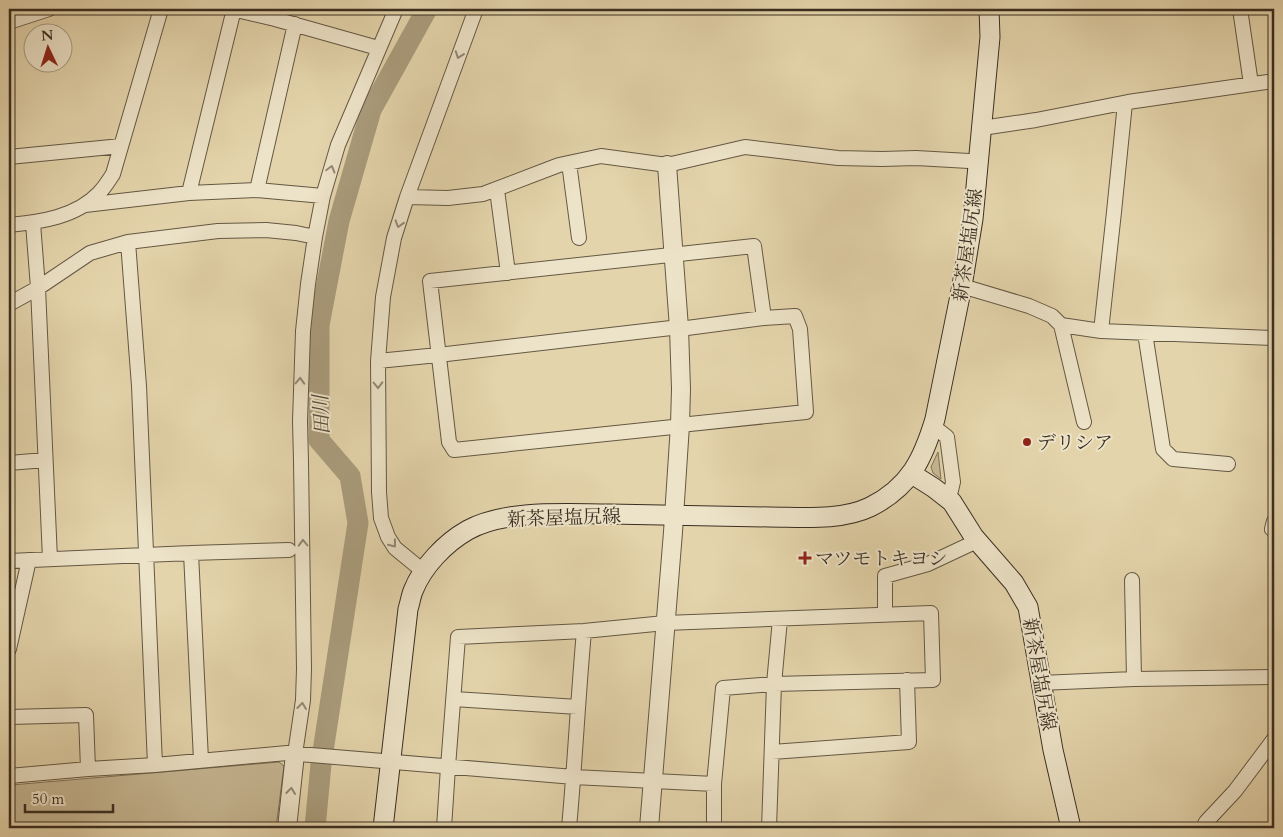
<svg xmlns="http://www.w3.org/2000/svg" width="1283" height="837" viewBox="0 0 1283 837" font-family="Cardo,'Noto Serif JP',serif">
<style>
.green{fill:#c7b894;stroke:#80735b}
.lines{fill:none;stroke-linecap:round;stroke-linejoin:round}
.river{stroke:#aa9c7c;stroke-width:21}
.minor-casing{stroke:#645844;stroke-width:16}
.tertiary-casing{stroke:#645844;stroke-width:20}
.secondary-casing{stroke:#3a2e22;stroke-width:21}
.minor{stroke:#ede3c8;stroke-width:14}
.tertiary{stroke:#ede3c8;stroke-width:18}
.secondary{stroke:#ede3c8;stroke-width:19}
.oneway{stroke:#948875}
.poi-dot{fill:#8f2418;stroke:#ede3c8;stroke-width:2}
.labels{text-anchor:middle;stroke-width:4;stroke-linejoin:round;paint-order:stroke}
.street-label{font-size:19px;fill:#3a2e22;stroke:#ede3c8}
.poi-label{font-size:19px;fill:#3a2e22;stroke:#ede3c8;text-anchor:start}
.water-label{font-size:20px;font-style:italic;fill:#564a38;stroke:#ede3c8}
</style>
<rect width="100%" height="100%" fill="#e4d4ab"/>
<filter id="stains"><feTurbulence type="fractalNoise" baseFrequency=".004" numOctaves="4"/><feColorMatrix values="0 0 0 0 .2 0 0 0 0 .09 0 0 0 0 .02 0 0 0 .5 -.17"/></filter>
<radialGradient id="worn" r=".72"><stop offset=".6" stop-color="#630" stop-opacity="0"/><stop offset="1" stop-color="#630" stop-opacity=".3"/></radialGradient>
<path class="green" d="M938,452L941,479L933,473L931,467Z
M279,762L284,766L276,828H9V788L11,785Z"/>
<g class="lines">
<path class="river" d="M315,828L321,764L358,523L350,476L319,440V325L339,221L371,110L427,9"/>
<g class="minor-casing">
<path id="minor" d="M232,9L275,19L378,48
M1240,9L1251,84
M9,22L49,9
M982,128L1036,120L1128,102L1274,81
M9,157L121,146
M569,163L579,238
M257,190L295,24
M497,190L508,273
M189,193L234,9
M407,197L448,198L483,194L559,165L601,156L667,165L745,147L838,158L882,159L916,158L969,161L978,162
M85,205L189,193L257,190L323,196
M33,223L38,288L50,559
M9,225C41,222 76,217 99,193C105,187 109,180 113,174L161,9
M128,242L139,386L155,765
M962,286L1029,306L1052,316L1061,325L1101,331L1274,338
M9,304L38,288L90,253L128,242L218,231L266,230L296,233L315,237
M1061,325L1084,422
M1101,331L1114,212L1125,103
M1145,333L1163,449L1173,459L1228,464
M378,361L438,355L671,328H687L764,318L795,316L800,329L806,412L680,425L673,427L454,450L449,442L430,281L754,246L764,318
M933,426L947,437L953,482L949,499
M9,463L45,460
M1274,521L1272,529L1274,530
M191,553L201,760
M9,561L191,553L289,550
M423,571L395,548L388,537L381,518L379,492L378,361L383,297L394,238L407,197L476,9
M1132,580L1134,679
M885,614V576L928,564L977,541
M9,649L29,560
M1040,683L1134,679L1274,677
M454,699L578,707
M9,717L86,715L88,769
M772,752L909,742L907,680
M295,754L303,700L304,669L301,461L300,421L303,331L308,284L315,237L323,196L338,145L396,9
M9,776L88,769L155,765L287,753L574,777L714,784
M444,828L448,767L458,637L584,631L665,623L931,613L933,680L774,684L723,688L714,784V828
M569,828C575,763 578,697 584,631
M769,828L774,684L780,619
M1203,828L1206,822L1235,791L1274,739"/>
</g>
<g class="tertiary-casing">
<path id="tertiary" d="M287,828L295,754
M649,828L673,532L680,425L681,389L679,328L667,165"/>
</g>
<g class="secondary-casing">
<path id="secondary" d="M912,474L934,488L952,502L974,537L1014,583L1028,607L1053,750L1071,828
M383,828L408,609C410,603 411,596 413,591C423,566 445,543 468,530C506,509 568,514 610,514C663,515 716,516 769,517C801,517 841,521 870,507C910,487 923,459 935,419L962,286L973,219L990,37L989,9"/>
</g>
<use href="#minor" class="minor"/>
<use href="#tertiary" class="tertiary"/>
<use href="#secondary" class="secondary"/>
</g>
<defs><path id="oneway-chevron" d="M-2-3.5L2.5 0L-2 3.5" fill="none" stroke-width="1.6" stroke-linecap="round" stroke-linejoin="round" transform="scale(1.25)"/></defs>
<g class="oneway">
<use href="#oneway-chevron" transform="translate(459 55) rotate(110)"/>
<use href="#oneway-chevron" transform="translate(331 169) rotate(-74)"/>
<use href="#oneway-chevron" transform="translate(399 224) rotate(107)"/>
<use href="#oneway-chevron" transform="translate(300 381) rotate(-88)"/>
<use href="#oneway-chevron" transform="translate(378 385) rotate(89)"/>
<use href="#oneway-chevron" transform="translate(303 543) rotate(-91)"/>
<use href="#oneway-chevron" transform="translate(393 544) rotate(52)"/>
<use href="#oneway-chevron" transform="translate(302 706) rotate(-83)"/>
<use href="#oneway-chevron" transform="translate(291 791) rotate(-84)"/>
</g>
<g class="poi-dot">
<circle cx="1027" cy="442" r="5"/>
<path d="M802.5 550.5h5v5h5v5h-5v5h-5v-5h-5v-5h5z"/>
</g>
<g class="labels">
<g class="street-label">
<text transform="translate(967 245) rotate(-82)" y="7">新茶屋塩尻線</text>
<text transform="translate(564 517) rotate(-2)" y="7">新茶屋塩尻線</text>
<text transform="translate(1040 674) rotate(80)" y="7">新茶屋塩尻線</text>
</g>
<g class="poi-label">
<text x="1037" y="449">デリシア</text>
<text x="815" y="565">マツモトキヨシ</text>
</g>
<g class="water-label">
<text transform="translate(321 415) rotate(-93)" y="7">田川</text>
</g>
</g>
<rect width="1283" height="837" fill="none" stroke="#e4d4ab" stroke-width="30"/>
<rect x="10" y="10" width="1263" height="817" fill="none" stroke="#3a2e22" stroke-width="2.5"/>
<rect x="15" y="15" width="1253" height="807" fill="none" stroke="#3a2e22"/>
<g transform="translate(48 48) rotate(356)"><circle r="24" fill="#ede3c8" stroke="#a59b86"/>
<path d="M0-4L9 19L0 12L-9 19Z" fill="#8f2418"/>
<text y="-8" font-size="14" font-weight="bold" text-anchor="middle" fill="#3a2e22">N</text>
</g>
<path d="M25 804v8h88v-8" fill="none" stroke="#3a2e22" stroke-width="2.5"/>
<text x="32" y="804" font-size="15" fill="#3a2e22" stroke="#ede3c8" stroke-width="4" paint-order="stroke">50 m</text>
<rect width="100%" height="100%" filter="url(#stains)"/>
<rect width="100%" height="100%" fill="url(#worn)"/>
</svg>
